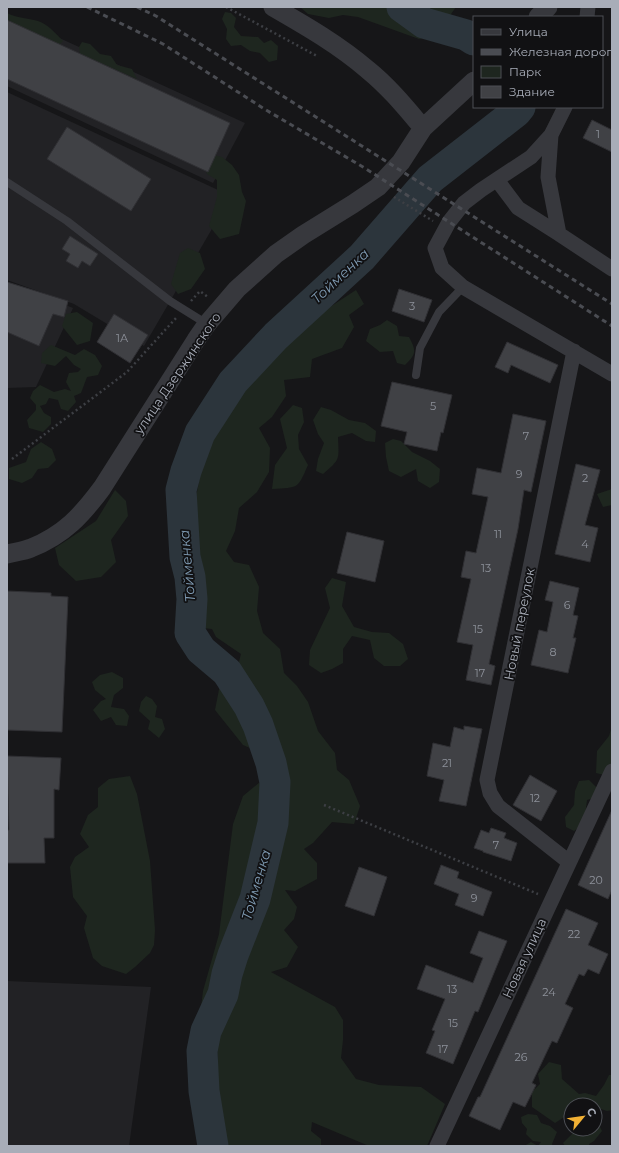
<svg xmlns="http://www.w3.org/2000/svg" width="619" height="1153" viewBox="0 0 619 1153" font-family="Montserrat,sans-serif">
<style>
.built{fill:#222225}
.green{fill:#1e261f}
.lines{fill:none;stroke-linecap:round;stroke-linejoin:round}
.river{stroke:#2c353c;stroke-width:31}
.building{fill:#404145;stroke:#303034}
.path{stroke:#3d3f44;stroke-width:2.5;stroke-dasharray:2 3;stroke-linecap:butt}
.service{stroke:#37383d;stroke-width:8}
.minor{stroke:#37383d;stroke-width:15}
.tertiary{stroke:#37383d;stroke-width:19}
.rail{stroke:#4a4c52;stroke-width:3;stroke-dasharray:5 4;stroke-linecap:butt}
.labels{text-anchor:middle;stroke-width:3.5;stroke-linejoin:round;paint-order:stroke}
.number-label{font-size:11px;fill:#8e929b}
.street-label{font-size:13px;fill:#a8adb8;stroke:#111113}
.water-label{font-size:14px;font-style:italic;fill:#7f9bb3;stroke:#111113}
</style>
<rect width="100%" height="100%" fill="#161618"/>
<path class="built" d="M7,14L245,123L213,183L7,86Z
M7,92L231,196L144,346L74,304L7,280Z
M7,282L73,308L36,387L7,388Z
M7,981L151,987L129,1146H7Z"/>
<path class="green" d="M300,7H456L437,34L419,39L358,17L343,15L329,18L308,14Z
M225,12L231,13L236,18L234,27L241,36L258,37L264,43L271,40L278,46L277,60L269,62L260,53L250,51L241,45L231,46L226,39L227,29L222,19Z
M7,13C17,18 27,18 38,21C48,24 56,34 63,41L59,45L7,20Z
M82,42L90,44L100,54L111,56L117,65L132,69L137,79L80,54L79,47Z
M210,154L222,157L232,165L239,175L242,192L246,201L239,234L220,239L209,226L217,197V180L207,174L203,161Z
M188,248L200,253L205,269L191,289L178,294L171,284L180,253Z
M356,290L364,304L349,315L354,327L342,348L312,359L310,377L284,380L286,396L272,417L259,428L270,448L269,472L257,492L239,508L235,531L226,551L234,562L249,565L259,587L257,611L263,633L280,649L284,673L297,686L308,702L318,731L335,753L337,770L349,780L360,806L354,824L332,822L313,843L304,849L317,863V879L295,891L285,890L297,907L294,919L284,930L298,947L287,967L271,972L335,1007L343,1020V1040L341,1058L356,1079L379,1085L421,1087L445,1104L427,1146H369L312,1122L311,1131L321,1139V1146H218V1061L215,1029L200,1016L203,991L219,934L233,824L243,796L266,777L267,768L263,759L250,748L243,745L215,710L222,674L237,669L241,654L216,637L212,629L202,628L193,613L194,593L184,550L186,528L193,513L207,439L234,389L281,339Z
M77,312L93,323L90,341L77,345L62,326L66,314Z
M387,320L397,326L399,336L409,337C416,350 417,354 405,365L397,363L393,351L380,352L366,341L370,329L380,325Z
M51,345L75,355L84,349L95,355L102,366L98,375L87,377L81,393L74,396L76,402L68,411L61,409L58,400L49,398L46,404L40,406L44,413L51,417V424L43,432L29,428L27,420L36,410V405L30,398L33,391L40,385L54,392L65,389L71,391L66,382L69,373L78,372L81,369L74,365L66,356L55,366L41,363L42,353Z
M293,405L302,408L304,422L298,435L299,449L308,465C297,490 299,487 272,489L275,465L287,448L280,419Z
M321,407L331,410L349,420L365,423L376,431L375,442L366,441L352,433L338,437C339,461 340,459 323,474L316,471L318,459L324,443L318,434L313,420Z
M393,439L401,441L412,452L430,461L440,469L439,482L430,488L418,481L416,469L401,477L389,471L386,457L385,443Z
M41,442L52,449L56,460L48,468L38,469L32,478L22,483L9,479V468L26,462L31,449Z
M612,489V505L603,507L597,494Z
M115,490L126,501L128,516L111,540L116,562L101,577L76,581L59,565L55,548L96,521Z
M332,578L346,582L342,606L354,627L372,632L389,633L403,644L408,659L400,666H384L374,658L370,640L352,636L343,649V663L332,669L321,673L309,665L310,650L330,608L325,588Z
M112,672L123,678V688L114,695L111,707L124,709L129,716L127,726L116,725L111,717L101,721L93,710L101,701L106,699L95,690L92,682L100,675Z
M146,696L152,699L157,706L155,717L162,719L165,729L159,738L148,729L150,721L139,711L141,702Z
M612,726V761L610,767L604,775L596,773L597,751L609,736Z
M130,776L137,794L150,861L155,930L154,945L150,953L135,967L126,974L102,966L93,958L84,928L87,916L73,897L70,867L75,857L89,847L80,834L88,815L98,807V788L109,779Z
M589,780L597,788L594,798L587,800L584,824L574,831L566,827L565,817L574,805L575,791L579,781Z
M549,1062L561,1065L562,1079L579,1094L585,1093L596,1096L604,1085L609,1075H612V1110L607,1111L595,1107V1105H571V1116L569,1114L555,1123L532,1107V1092L540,1084L538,1074Z
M528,1114L537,1115L541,1123L550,1126L557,1132L552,1144L553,1146H524L531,1142L538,1146L541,1142L533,1141L526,1134L527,1129L522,1123L521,1117Z
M595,1120L599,1125L602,1131L594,1141L589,1144V1146H565L563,1143L573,1133L574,1129H595Z"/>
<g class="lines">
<path class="river" d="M402,7L424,23L466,35L474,40
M213,1146L204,1091L202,1051L206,1031L223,994L227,974L233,955L255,899L273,823L275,782L271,763L258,725L249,706L227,672L201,650L190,633L192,599L190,577L185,557L181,490L186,471L200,433L233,382L276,336L362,257L430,179L516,112L520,107"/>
</g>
<path class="building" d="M7,20L230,123L208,172L7,79Z
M592,120L612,130V152L583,138Z
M67,127L151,179L131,211L47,159Z
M70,236L98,254L90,266L82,261L78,268L66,261L70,254L62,249Z
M7,282L68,301L64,317L53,314L39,346L7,332Z
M399,289L432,300L424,322L392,311Z
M114,314L148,335L130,363L97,342Z
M507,342L558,365L550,383L511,365L508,373L495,367Z
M392,382L452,395L443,433L441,432L437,451L404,444L407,432L381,426Z
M513,414L546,421L531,492L524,490L518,529L489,664L495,666L491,685L466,680L473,645L457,642L471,579L461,577L466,551L476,553L488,497L472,494L477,468L501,473Z
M576,464L600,470L585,525L598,528L590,562L555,554Z
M347,532L384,541L375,582L337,573Z
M550,581L579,588L573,615L578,616L573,638H576L568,673L531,665L539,630L547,632L553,602L545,600Z
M7,591L51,593V596L68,597L62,732L7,730Z
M464,726L482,729L466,806L439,801L444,780L427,776L433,743L450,747L454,727L464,730Z
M7,756L61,758L59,790L54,789V838H44L45,863H7V830H9Z
M530,775L557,791L541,821L513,805Z
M612,810V890L608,899L578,885Z
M491,828L506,833L504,838L517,843L511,861L483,852V851L474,848L481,830L489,833Z
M441,865L459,872L457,878L492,892L483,916L455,905L459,894L434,884Z
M359,867L387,877L374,916L345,906Z
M566,909L598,923L588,945L608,954L599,974L588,969L584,976L579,974L565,1004L573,1008L557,1043L552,1041L532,1083L536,1085L525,1107L513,1102L500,1130L469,1116L478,1097H480Z
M479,931L507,941L478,1012L475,1011L453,1064L426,1053L435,1031L432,1030L445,999L417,989L426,965L473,983L483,958L470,953Z"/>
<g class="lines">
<path class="path" d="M226,7L317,56
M394,197L433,221
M191,301L200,291L208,297
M12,459L127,372L176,318
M324,805L538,894"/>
<path class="service" d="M7,182L67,221L170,301L207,324
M416,375L420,348L439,312L463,287"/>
<path class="minor" d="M587,17L588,7
M565,107L551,135L531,157L481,190L464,203L449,222L435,248L442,268L463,287L612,374
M551,135L548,177L559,234L612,269
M497,180L518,208L559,234
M569,862L498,806L490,793L487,780L574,351
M437,1146L612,771"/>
<path class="tertiary" d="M273,7C306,26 339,45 368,70C389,87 406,108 423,128
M538,17L548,7
M7,554C15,552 24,551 31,548C64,535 82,515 102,488L196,340L207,324L237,289L276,254L303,235L353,204L378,187L401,162L423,128L474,81"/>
<path class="rail" d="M87,7L163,44L266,110L363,167L612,326
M137,7L156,16L612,304"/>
</g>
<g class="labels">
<g class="number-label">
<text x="598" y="138">1</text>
<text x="412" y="310">3</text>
<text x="122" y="342">1А</text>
<text x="433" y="410">5</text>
<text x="526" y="440">7</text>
<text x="519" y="478">9</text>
<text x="585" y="482">2</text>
<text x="498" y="538">11</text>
<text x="585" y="548">4</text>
<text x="486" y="572">13</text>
<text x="567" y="609">6</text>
<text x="478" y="633">15</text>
<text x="553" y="656">8</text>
<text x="480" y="677">17</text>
<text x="447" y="767">21</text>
<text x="535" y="802">12</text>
<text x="496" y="849">7</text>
<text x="596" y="884">20</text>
<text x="474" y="902">9</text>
<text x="574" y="938">22</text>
<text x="452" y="993">13</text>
<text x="549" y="996">24</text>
<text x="453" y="1027">15</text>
<text x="443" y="1053">17</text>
<text x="521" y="1061">26</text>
</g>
<g class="street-label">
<text transform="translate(177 373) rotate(-56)" y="5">улица Дзержинского</text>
<text transform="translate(519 624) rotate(-79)" y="5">Новый переулок</text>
<text transform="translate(524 958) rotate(-65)" y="5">Новая улица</text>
</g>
<g class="water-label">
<text transform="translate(340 276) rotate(-43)" y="5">Тойменка</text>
<text transform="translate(187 566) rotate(-95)" y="5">Тойменка</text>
<text transform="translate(256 885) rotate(-74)" y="5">Тойменка</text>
</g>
</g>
<rect width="619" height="1153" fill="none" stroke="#a8adb8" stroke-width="16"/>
<rect x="473" y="16" width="130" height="92" fill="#111113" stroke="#4d4f55"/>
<rect x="481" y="29" width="20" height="6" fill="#37383d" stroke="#4d4f55"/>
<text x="509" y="36" font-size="12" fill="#a8adb8">Улица</text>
<rect x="481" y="49" width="20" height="6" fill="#4a4c52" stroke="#4d4f55"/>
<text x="509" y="56" font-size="12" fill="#a8adb8">Железная дорога</text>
<rect x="481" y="66" width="20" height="12" fill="#1e261f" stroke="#4d4f55"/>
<text x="509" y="76" font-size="12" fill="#a8adb8">Парк</text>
<rect x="481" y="86" width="20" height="12" fill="#404145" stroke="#4d4f55"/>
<text x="509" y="96" font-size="12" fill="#a8adb8">Здание</text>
<g transform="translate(583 1117) rotate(61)"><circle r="19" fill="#111113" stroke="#4d4f55"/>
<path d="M0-3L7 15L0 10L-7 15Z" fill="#f2b134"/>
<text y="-6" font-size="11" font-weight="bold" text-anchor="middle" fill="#a8adb8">С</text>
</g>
</svg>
